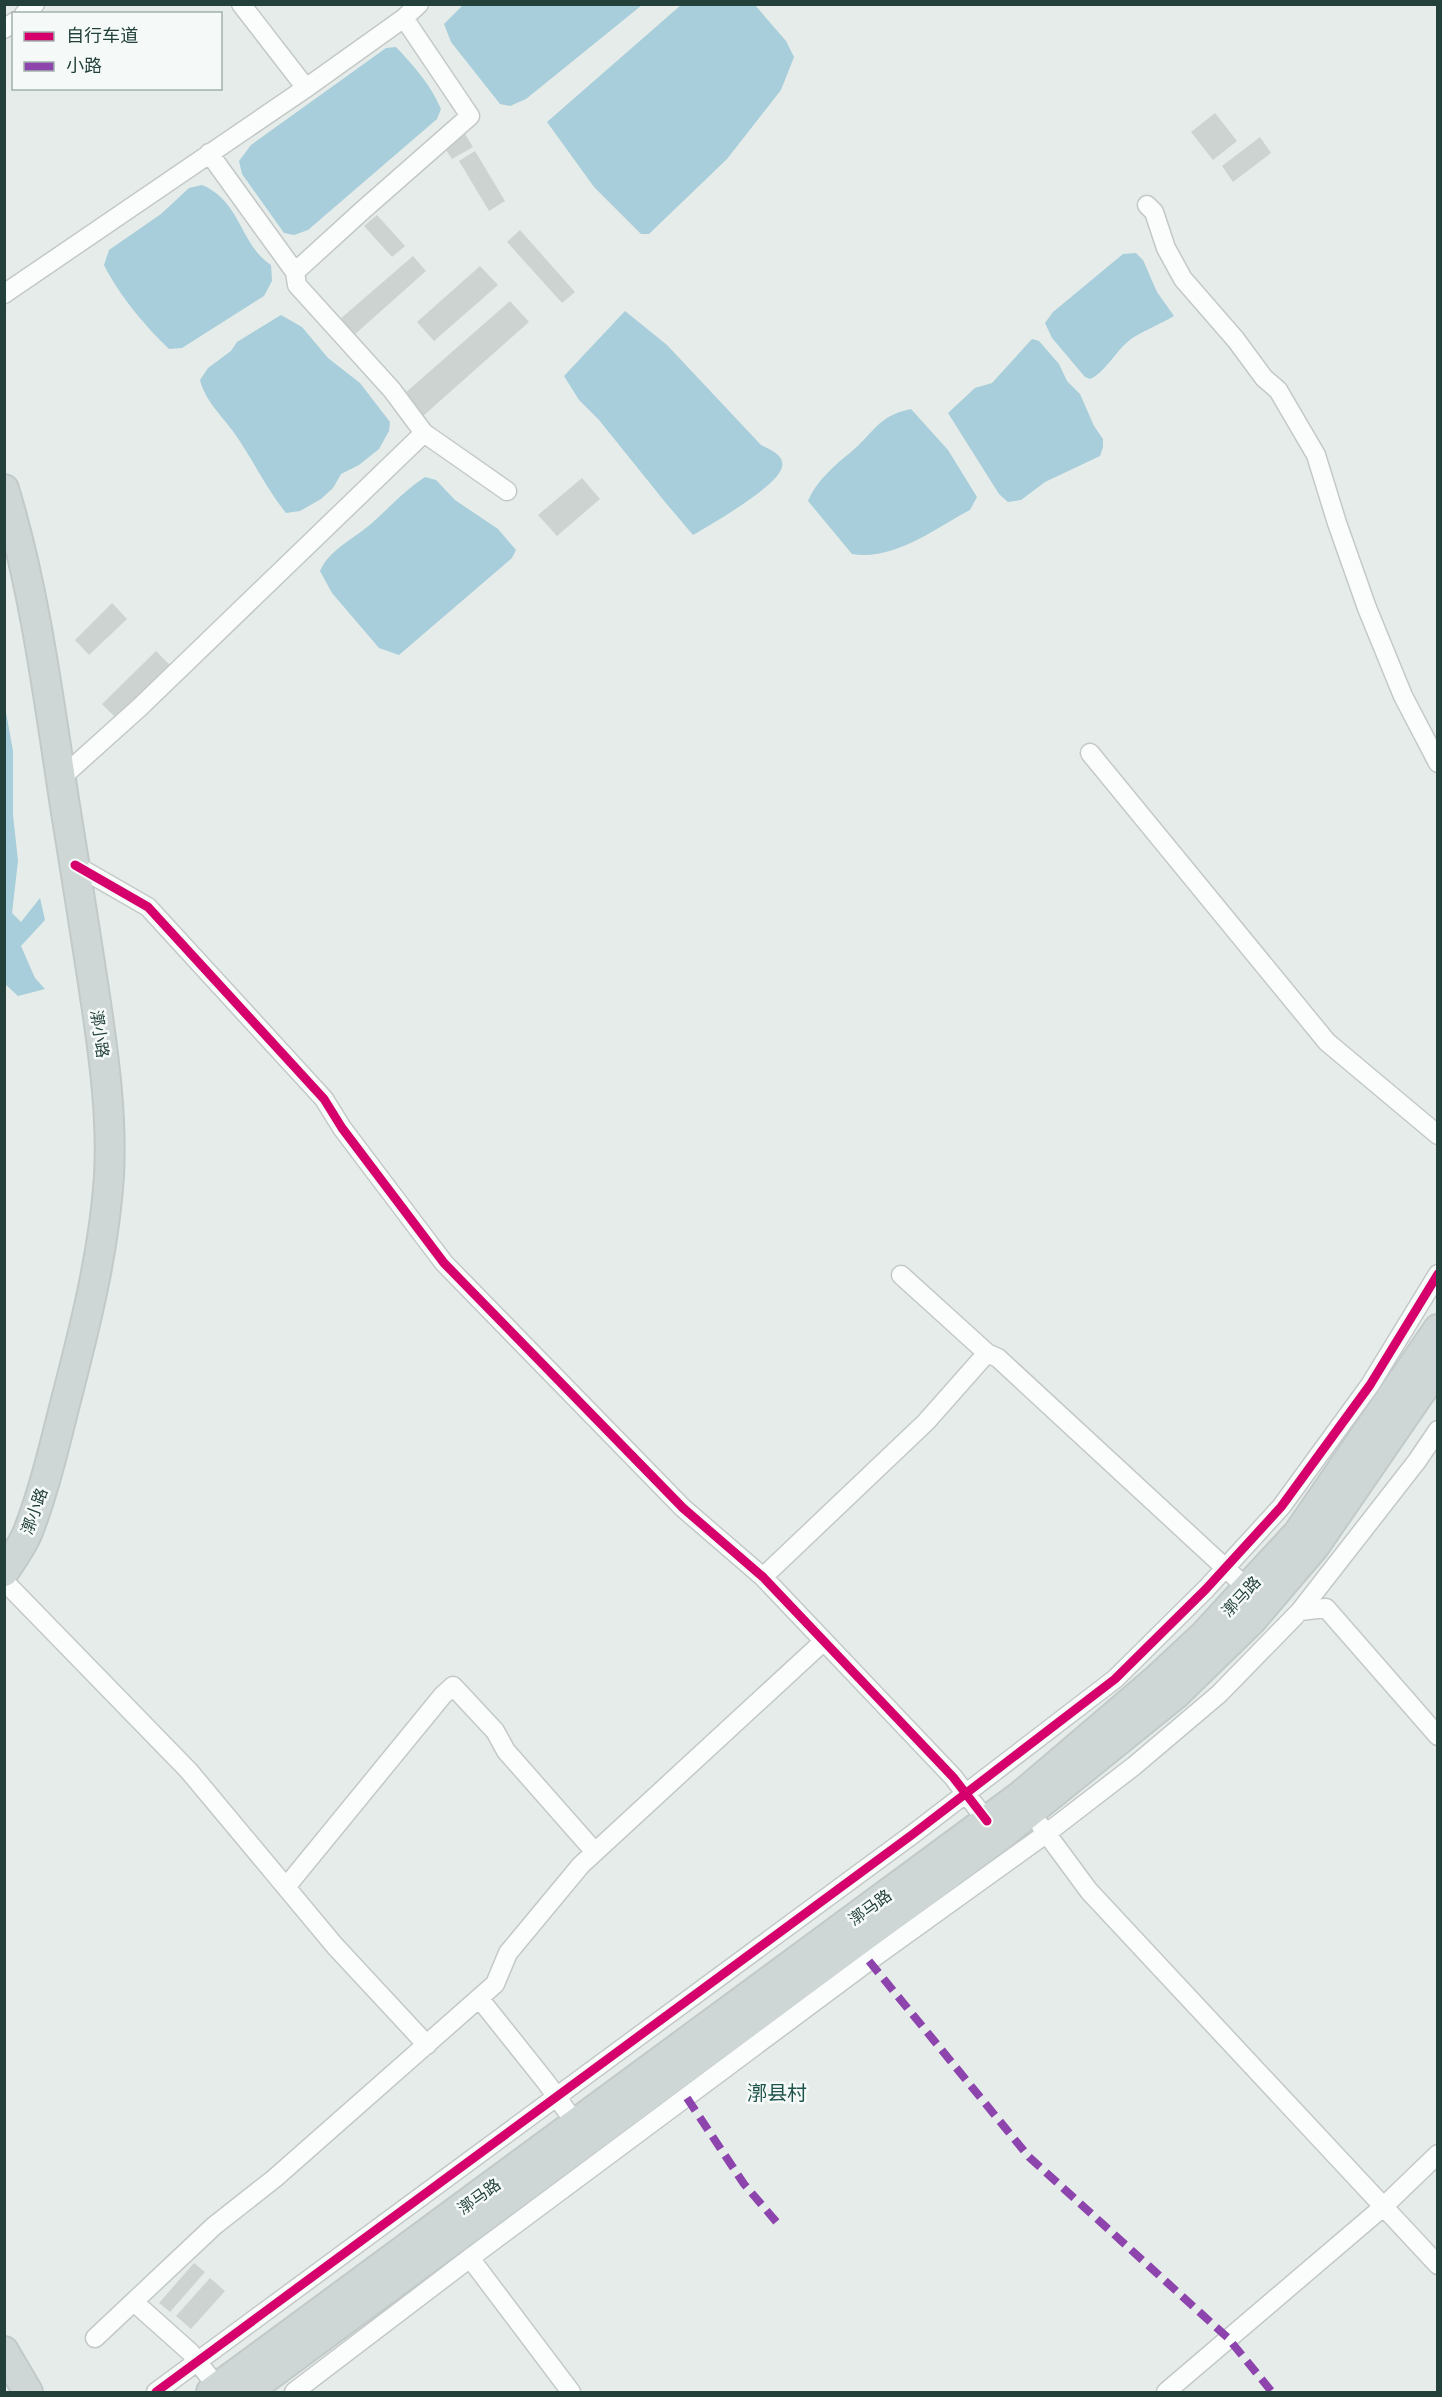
<svg xmlns="http://www.w3.org/2000/svg" width="1442" height="2397" viewBox="0 0 1442 2397" font-family="Barlow,'Noto Sans SC',sans-serif">
<style>
.water{fill:#a7ceda}
.building{fill:#cdd3d1}
.lines{fill:none;stroke-linecap:round;stroke-linejoin:round}
.minor-casing{stroke:#c3c9c7;stroke-width:21}
.primary-casing{stroke:#c2cac9;stroke-width:32}
.minor{stroke:#fbfcfc;stroke-width:18}
.primary{stroke:#cfd7d6;stroke-width:28}
.quiet{stroke:#8e44ad;stroke-width:8;stroke-dasharray:15 8;stroke-linecap:butt}
.cycleway-casing{stroke:#f5faf8;stroke-width:13}
.cycleway{stroke:#d6006c;stroke-width:9}
.labels{text-anchor:middle;stroke-width:5;stroke-linejoin:round;paint-order:stroke}
.street-label{font-size:16px;fill:#23403b;stroke:#f5faf8}
.quarter-label{font-size:20px;fill:#1e534b;stroke:#f5faf8}
</style>
<rect width="100%" height="100%" fill="#e6ecea"/>
<path class="water" d="M463,5V4L642,5L526,99L510,106L500,104L451,42L444,24Z
M681,5H755L786,41L794,57L781,90L727,159L649,234H641L594,187L547,122Z
M396,47C413,65 431,85 441,109L437,119L308,230L294,235L284,233L242,174L239,161L251,145L386,48Z
M202,185C241,201 240,245 271,265L272,281L264,296L182,348L169,349C145,326 119,295 104,265L109,250L161,214L189,188Z
M1136,253L1143,260L1157,292L1174,316C1160,324 1145,330 1131,339C1116,350 1105,373 1090,379L1085,377L1052,338L1045,323L1053,312L1123,254Z
M625,311L667,345L761,445C769,449 785,455 782,467C778,486 712,524 693,535L665,502L599,420L579,400L564,376Z
M281,315L302,327L328,358L360,383L390,422L389,431L379,449L359,465L341,474L333,488L321,499L300,511L286,513C266,488 253,460 235,434C223,417 205,401 200,380L208,368L231,351L237,342Z
M1032,339L1039,341L1059,364L1067,381L1080,394L1094,426L1103,439V447L1100,456L1045,482L1021,500L1008,502L999,494L948,413L975,388L992,383Z
M911,409L948,450L977,497L970,510C934,529 894,561 852,554L808,501C816,481 835,465 851,452C874,433 877,416 911,409Z
M425,477L436,480L455,500L498,529L516,550L512,558L399,655L379,648L332,593L320,571C329,550 355,538 372,523C390,507 405,490 425,477Z
M4,701L13,751V815L18,861L12,913L21,922L40,898L45,920L21,946L35,978L45,989L18,996L4,983Z"/>
<path class="building" d="M1215,113L1237,141L1213,160L1191,132Z
M465,134L473,147L452,159L444,147Z
M1260,137L1271,153L1233,182L1222,166Z
M475,151L505,201L489,211L459,161Z
M377,215L405,246L392,257L364,226Z
M520,230L575,292L562,303L507,242Z
M413,256L426,271L353,336L339,320Z
M480,266L498,285L434,341L417,322Z
M510,301L529,322L423,416L404,394Z
M582,478L600,499L557,536L538,515Z
M112,603L127,619L89,655L75,640Z
M156,651L170,665L116,718L102,704Z
M194,2263L205,2272L170,2312L159,2303Z
M210,2278L225,2291L191,2329L176,2316Z"/>
<g class="lines">
<g class="minor-casing">
<path id="minor" d="M241,4L306,88
M24,14L35,4
M404,18L470,116L363,210L295,272L297,285L392,390L424,433L507,491
M4,29L14,22
M209,153L295,272
M1147,205L1154,212L1166,248L1183,279L1236,340L1264,378L1278,390L1316,455L1337,523L1367,608L1403,696L1438,763
M4,294L306,88L404,18L419,4
M1090,753L1327,1042L1438,1135
M61,778L140,707L424,433
M75,865L148,907L324,1099L342,1128L444,1263L683,1508L763,1577L953,1777L987,1821
M901,1275L987,1353L998,1358L1248,1589
M763,1577L926,1422L987,1353
M4,1578L7,1584L189,1771L335,1946L427,2045
M1300,1611L1326,1608L1438,1736
M1041,1826L1089,1891L1438,2265
M286,1887L443,1695L453,1686L495,1731L506,1751L595,1852
M479,1998L546,2082L576,2124
M470,2258L571,2392
M134,2302L190,2352L218,2388
M95,2338L214,2226L275,2178L495,1984L508,1953L581,1865L824,1641
M156,2392L913,1834L1115,1679L1206,1589L1281,1507L1370,1385L1438,1274
M294,2392L470,2258L869,1961L1047,1833L1134,1766L1219,1694L1300,1611L1417,1461L1438,1430
M1166,2392L1383,2207L1438,2154"/>
</g>
<g class="primary-casing">
<path id="primary" d="M4,489C35,589 49,702 65,806C76,874 87,942 97,1010C105,1065 112,1120 109,1176C104,1252 85,1327 66,1400C55,1443 45,1487 29,1529C24,1544 13,1558 4,1572
M4,2351L28,2392
M211,2392L1020,1796L1156,1680L1203,1636L1298,1533L1438,1329
M247,2392L999,1837L1176,1694L1251,1621L1315,1546L1438,1367"/>
</g>
<use href="#minor" class="minor"/>
<use href="#primary" class="primary"/>
<path class="quiet" d="M869,1961L1029,2157L1228,2338L1272,2392
M687,2098L744,2184L779,2225"/>
<g class="cycleway-casing">
<path id="cycleway" d="M75,865L148,907L324,1099L342,1128L444,1263L683,1508L763,1577L953,1777L987,1821
M156,2392L913,1834L1115,1679L1206,1589L1281,1507L1370,1385L1438,1274"/>
</g>
<use href="#cycleway" class="cycleway"/>
</g>
<g class="labels">
<g class="street-label">
<text transform="translate(100 1034) rotate(82)" y="6">漷小路</text>
<text transform="translate(34 1511) rotate(-70)" y="6">漷小路</text>
<text transform="translate(1241 1596) rotate(-47)" y="6">漷马路</text>
<text transform="translate(870 1907) rotate(-36)" y="6">漷马路</text>
<text transform="translate(479 2196) rotate(-36)" y="6">漷马路</text>
</g>
<g class="quarter-label">
<text x="777" y="2100">漷县村</text>
</g>
</g>
<rect width="1442" height="2397" fill="none" stroke="#23403b" stroke-width="12"/>
<rect x="12" y="12" width="210" height="78" fill="#f5faf8" stroke="#a1b0ac" stroke-width="1.5"/>
<rect x="24" y="32" width="30" height="9" fill="#d6006c" stroke="#a1b0ac" stroke-width="1.5"/>
<text x="66" y="42" font-size="18" fill="#23403b">自行车道</text>
<rect x="24" y="62" width="30" height="9" fill="#8e44ad" stroke="#a1b0ac" stroke-width="1.5"/>
<text x="66" y="72" font-size="18" fill="#23403b">小路</text>
</svg>
